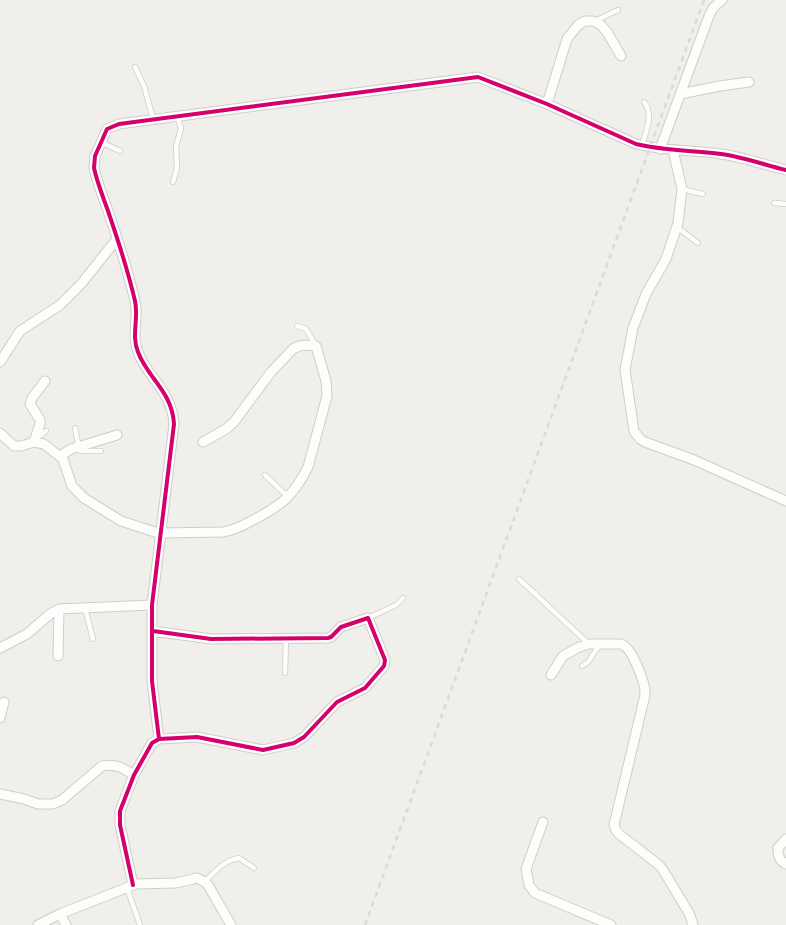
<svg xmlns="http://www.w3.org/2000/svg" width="786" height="925" viewBox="0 0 786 925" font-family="'Source Sans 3',sans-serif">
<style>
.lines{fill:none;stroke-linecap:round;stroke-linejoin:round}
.service-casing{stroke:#cecdc9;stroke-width:6}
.minor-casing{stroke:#cecdc9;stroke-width:11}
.service{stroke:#fdfdfc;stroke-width:4.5}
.minor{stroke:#fdfdfc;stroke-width:9}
.rail{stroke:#d9d9d8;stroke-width:2.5;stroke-dasharray:5 5;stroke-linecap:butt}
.cycleway-casing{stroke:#fff;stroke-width:6}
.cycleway{stroke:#d6006c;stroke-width:4}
</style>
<rect width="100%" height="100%" fill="#f1efeb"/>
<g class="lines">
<g class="service-casing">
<path id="service" d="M595,21L618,10
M135,67L144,86L153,119
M101,142L120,151
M642,145C646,132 654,113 644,102
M173,182L177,168L176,147L181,128L177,116
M682,189L703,194
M774,203L786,204
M677,227L698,243
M297,326L306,329L316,346
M36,439L46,431
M74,447L78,443L75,428
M76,449L82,451H101
M265,475L288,497
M519,579L589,644
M85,608L93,639
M368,618L396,605L403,598
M582,666L588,662L600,644
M285,673L286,639
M205,882C214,872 225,860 239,858L254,868
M127,888L140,925"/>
</g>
<g class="minor-casing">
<path id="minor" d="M680,94L720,86L749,82
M547,104L567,39L578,25L585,21H593L601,25L607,32L621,56
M660,149L709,16L713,8L722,0
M673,150L682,189L678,223L666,259L646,294L633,328L625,370L634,431L640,439L645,442L694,460L786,501
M0,362L20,331L60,305L81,284L117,239
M0,433L14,446H21L34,442L44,444L63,459L72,486L84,498L121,521L161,534
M34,442L40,424V420L30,404L32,398L45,381
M60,456L71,449L117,435
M161,533L223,532C235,530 244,525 255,519C282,505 294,495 308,467L327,396L326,381L316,346C308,345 300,344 293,349L271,372L234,422L226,429L203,442
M0,648L27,634L50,614L59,609L152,605
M58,656L59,609
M551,675L563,656L577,648L589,644H621C632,647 646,684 645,695L614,825L616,830L619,834L659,865L663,870L690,915L693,925
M0,718L4,702
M159,739L152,681V605L174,424C172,391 148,379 138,352C131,335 139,318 135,301C128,271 118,240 108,211C103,197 97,182 94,168L95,156L107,129L119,124L478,77L547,104L636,144C664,151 692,150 721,154C743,157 765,165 786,170
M0,794L24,799L38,804H53L62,800L102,766C115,763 123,768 134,775
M543,822L526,869L529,885L535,893L611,925
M786,839L778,848C778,856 779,860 786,864
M133,885L120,825V811L134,775L152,743L159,739L197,737L263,750L294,743L304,737L337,702L365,688L384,666L385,660L368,618L341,627L331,637L328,638L211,639L153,631
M60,914L66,925
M38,925L60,914L136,884L176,883L197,878L205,882L208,885L231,925"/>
</g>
<use href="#service" class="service"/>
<use href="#minor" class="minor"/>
<path class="rail" d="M365,925L704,0"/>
<g class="cycleway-casing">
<path id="cycleway" d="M159,739L152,681V605L174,424C172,391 148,379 138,352C131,335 139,318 135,301C128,271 118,240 108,211C103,197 97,182 94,168L95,156L107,129L119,124L478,77L547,104L636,144C664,151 692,150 721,154C743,157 765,165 786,170
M133,885L120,825V811L134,775L152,743L159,739L197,737L263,750L294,743L304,737L337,702L365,688L384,666L385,660L368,618L341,627L331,637L328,638L211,639L153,631"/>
</g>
<use href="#cycleway" class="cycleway"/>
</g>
</svg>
